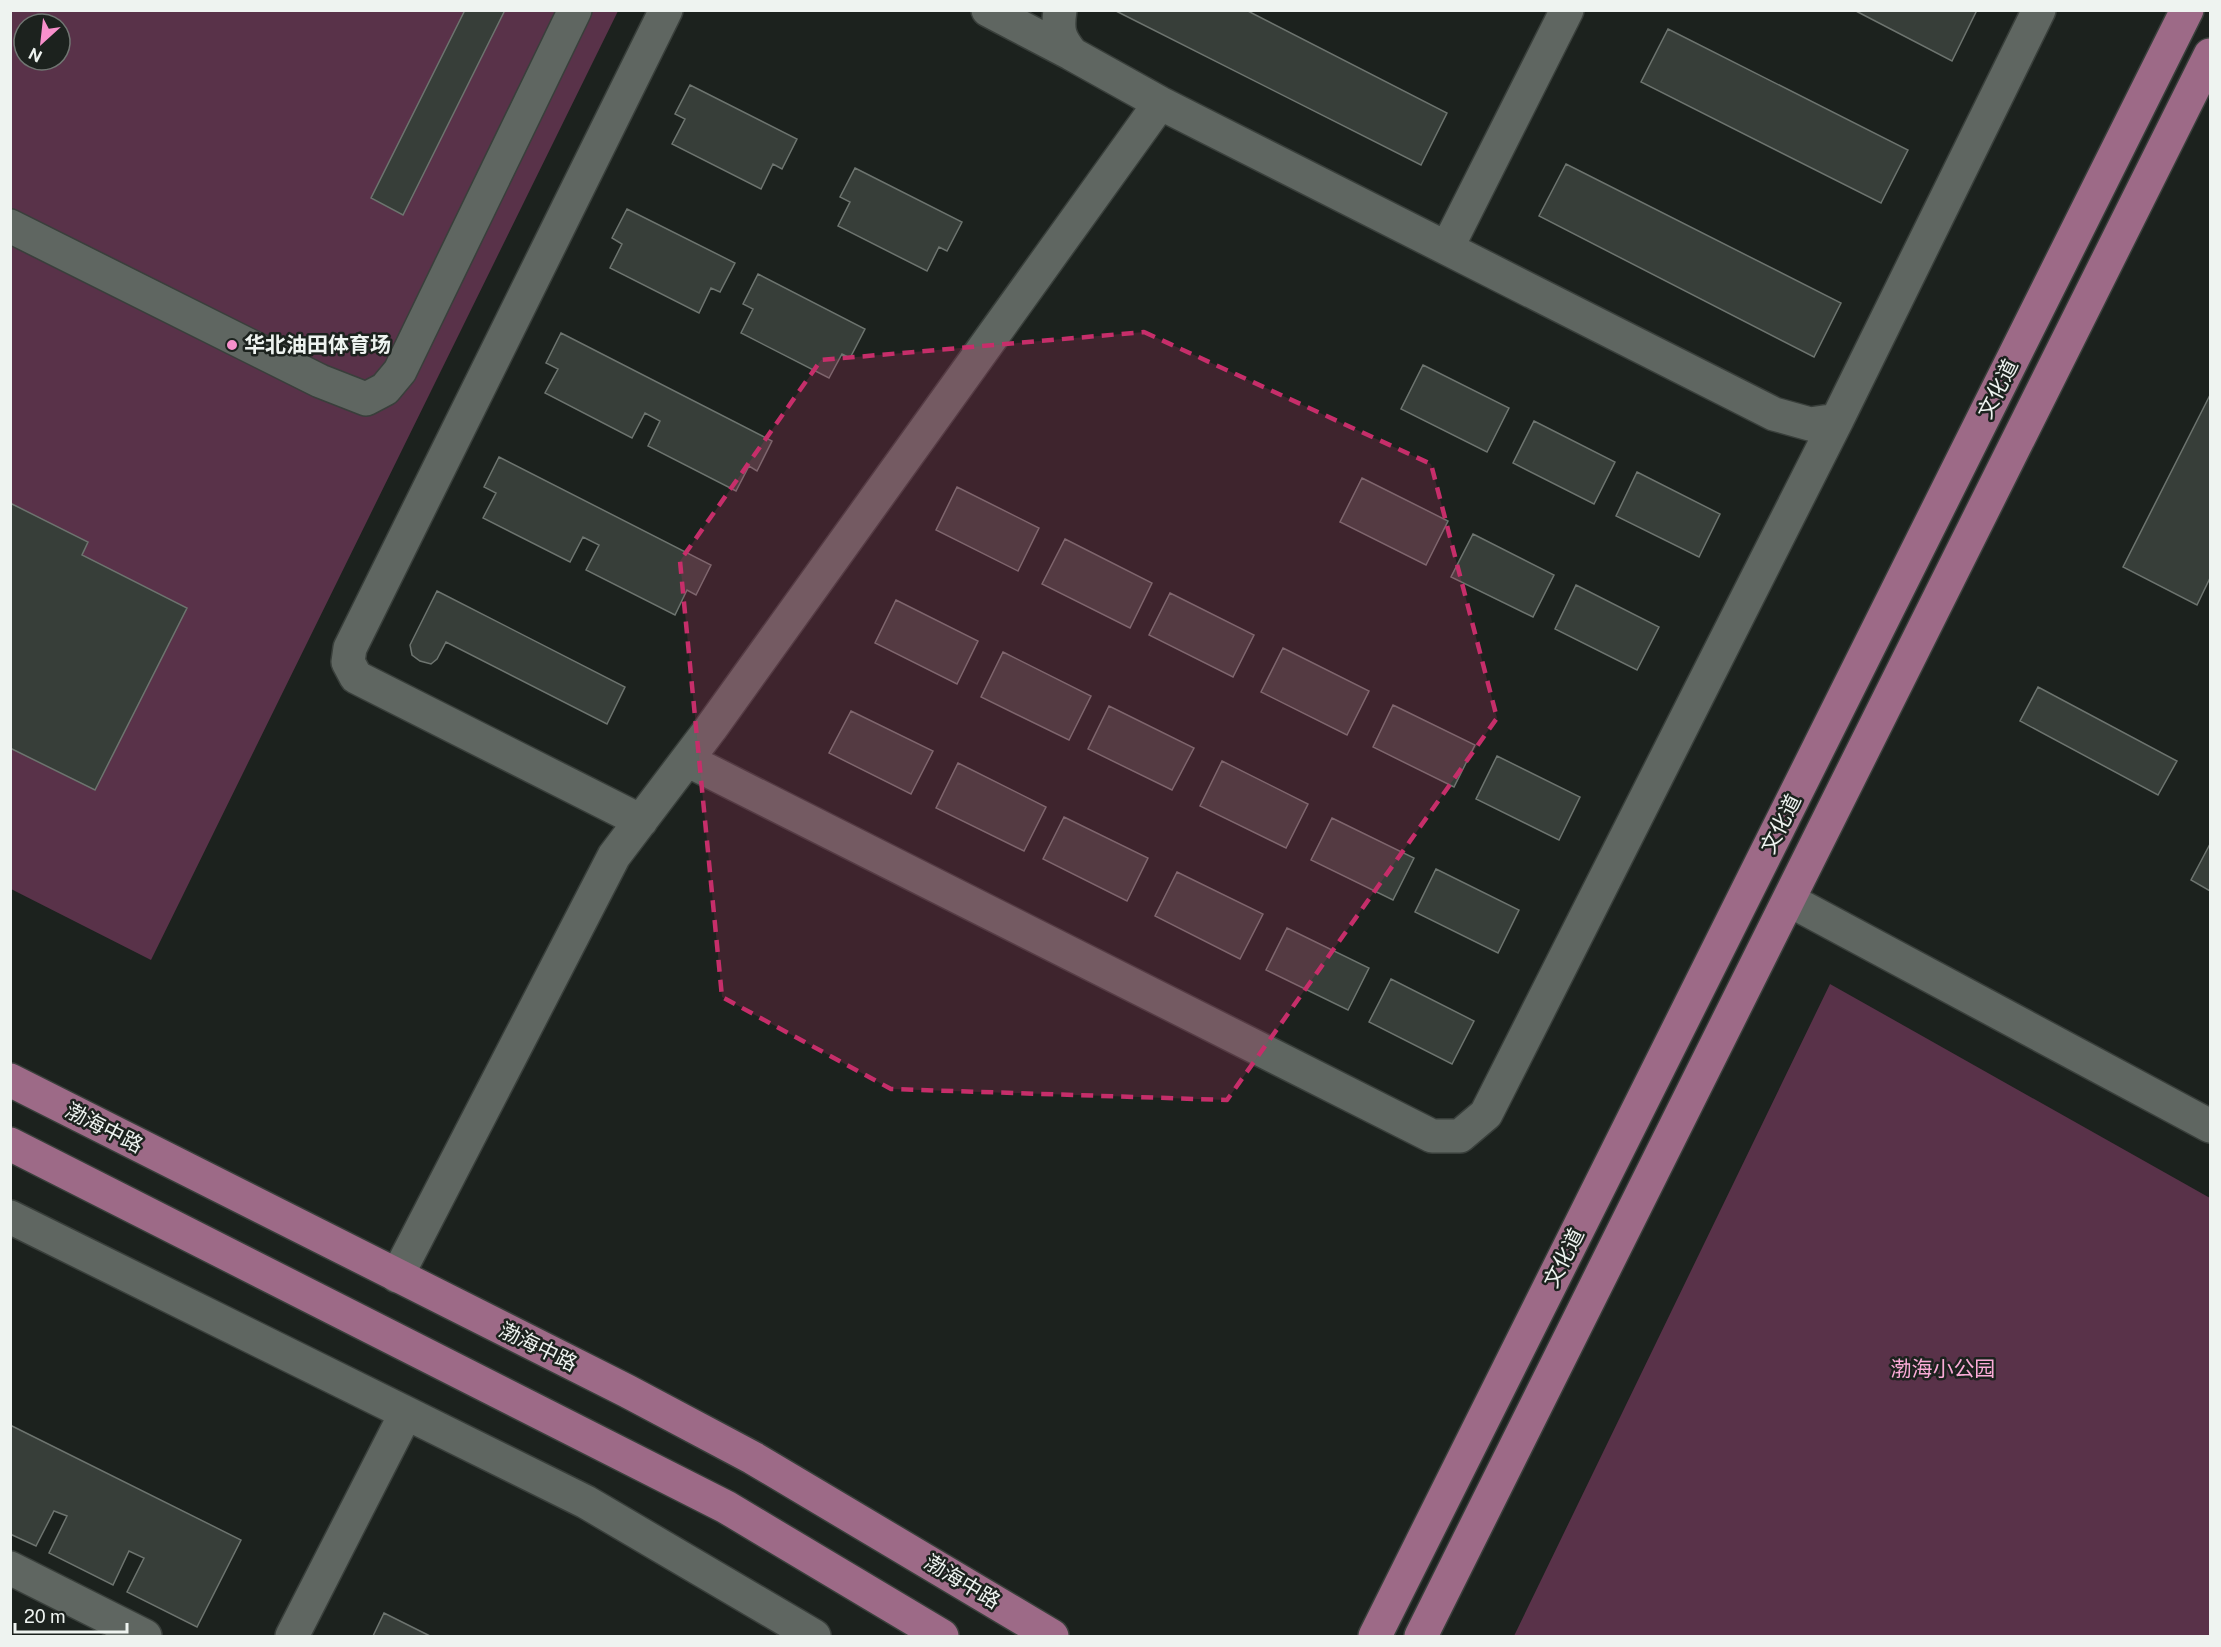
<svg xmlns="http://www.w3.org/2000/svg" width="2221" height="1647" viewBox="0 0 2221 1647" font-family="'Public Sans','Noto Sans SC',sans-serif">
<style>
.green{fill:#593249;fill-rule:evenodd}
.building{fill:#373e39;stroke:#6d746f;stroke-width:1.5}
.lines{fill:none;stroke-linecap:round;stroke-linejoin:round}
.minor-casing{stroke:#393f3b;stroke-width:36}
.major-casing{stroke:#393f3b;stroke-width:36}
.minor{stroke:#5f6661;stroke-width:33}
.major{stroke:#9d6a87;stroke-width:33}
.marked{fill:#c62e6a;fill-opacity:0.2;stroke:#c62e6a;stroke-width:4.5;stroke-dasharray:12 8;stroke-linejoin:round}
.poi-dot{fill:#f890cc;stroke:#1c221e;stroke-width:2}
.labels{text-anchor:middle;stroke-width:5;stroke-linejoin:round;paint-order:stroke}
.poi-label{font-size:21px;font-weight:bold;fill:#eef3f0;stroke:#1c221e;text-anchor:start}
.street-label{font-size:21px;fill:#eef3f0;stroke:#1c221e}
.park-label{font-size:21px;fill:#faabd7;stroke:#1c221e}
</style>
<rect width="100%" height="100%" fill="#1c221e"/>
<path class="green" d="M10,11H618L151,960L11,889ZM24,24H60V60H24Z
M1830,984L2210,1198V1636H1514Z"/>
<path class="building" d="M465,10H505L403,215L371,198Z
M1114,10H1246L1447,113L1421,165Z
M1854,10H1977L1952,61Z
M1668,29L1908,150L1881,203L1641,82Z
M690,85L797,139L782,169L773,164L761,189L672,144L685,119L675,114Z
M1566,164L1841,303L1814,357L1539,216Z
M855,168L962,222L947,251L939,247L927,271L838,226L850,202L840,197Z
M627,209L735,263L720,292L711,288L699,313L610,268L622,244L612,238Z
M758,274L865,329L850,358L842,354L829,378L741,333L753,309L743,304Z
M561,333L772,441L757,471L749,466L736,491L648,446L660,421L645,413L632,438L545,393L558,369L546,363Z
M1423,365L1509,408L1487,452L1401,409Z
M2210,395V578L2197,605L2123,567Z
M1534,421L1615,462L1594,504L1513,463Z
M499,457L711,565L696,595L687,590L675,615L586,570L599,545L583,537L570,562L483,518L496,493L484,487Z
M1637,472L1720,514L1699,557L1616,516Z
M1362,478L1448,521L1426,565L1340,522Z
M957,487L1039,528L1018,571L936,530Z
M10,503L88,542L82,555L187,608L95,790L10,748Z
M1473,534L1554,575L1533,617L1451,577Z
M1065,539L1152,583L1130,628L1042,584Z
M1576,585L1659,627L1637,670L1555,629Z
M437,591L625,687L607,724L446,642L437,659L431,664L420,661L412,655L410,645Z
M1170,593L1254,635L1233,677L1149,635Z
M896,600L978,641L957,684L875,643Z
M1283,648L1369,691L1347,735L1261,692Z
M1003,652L1091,696L1069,740L981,697Z
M2038,687L2177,761L2158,795L2020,721Z
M1393,705L1475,745L1454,787L1373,747Z
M1109,706L1194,748L1172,790L1088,749Z
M851,711L933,751L911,794L829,753Z
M1497,756L1580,797L1559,840L1476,799Z
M1222,761L1308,804L1286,848L1200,806Z
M958,763L1046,807L1024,851L936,808Z
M1064,817L1148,858L1127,901L1043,859Z
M1332,818L1414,858L1393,900L1311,860Z
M2210,844V891L2191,880Z
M1436,869L1519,910L1498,953L1415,912Z
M1177,872L1263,914L1240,959L1155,916Z
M1287,928L1369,968L1348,1010L1266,970Z
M1391,979L1474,1021L1452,1064L1369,1022Z
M10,1425L241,1540L197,1627L127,1592L144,1558L129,1551L113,1585L49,1553L67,1516L54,1511L36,1546L10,1534Z
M384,1613L430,1636H373Z"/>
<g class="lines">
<g class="minor-casing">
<path id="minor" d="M988,10L1072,54
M1060,10C1057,31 1059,38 1072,54L1160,103L1774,414L1810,424L1837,420L2039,10
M10,226L320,381L366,399L385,389L400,371L575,10
M1447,248L1567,10
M687,760L1432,1136H1460L1486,1114L1837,420
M641,821L356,677L348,662L350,648L666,10
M1789,900L2210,1126
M10,1217L586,1502L814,1636
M397,1276L614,856L711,728L1160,103
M10,1568L145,1636
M292,1636L406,1413"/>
</g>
<g class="major-casing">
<path id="major" d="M10,1080L627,1391L753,1458L1052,1636
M10,1144L726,1507L942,1636
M1375,1636L2187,10
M1421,1636L2210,55"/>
</g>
<use href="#minor" class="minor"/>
<use href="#major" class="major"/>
</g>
<path class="marked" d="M1144,332L1431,464L1497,718L1227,1100L891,1089L722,997L680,561L821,360Z"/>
<circle class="poi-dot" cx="232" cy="345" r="6"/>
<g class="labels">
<g class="poi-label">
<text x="244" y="352">华北油田体育场</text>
</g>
<g class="street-label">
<text transform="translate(1998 389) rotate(-63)" y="7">文化道</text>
<text transform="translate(1781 824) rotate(-63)" y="7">文化道</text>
<text transform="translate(104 1128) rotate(27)" y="7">渤海中路</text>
<text transform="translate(1564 1258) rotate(-63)" y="7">文化道</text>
<text transform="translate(538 1347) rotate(26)" y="7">渤海中路</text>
<text transform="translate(962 1582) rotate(31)" y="7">渤海中路</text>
</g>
<g class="park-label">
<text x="1943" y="1376">渤海小公园</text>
</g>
</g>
<rect width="2221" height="1647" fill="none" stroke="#eef3f0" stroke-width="24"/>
<g transform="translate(42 42) rotate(207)"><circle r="28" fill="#1c221e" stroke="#707672" stroke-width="1.5"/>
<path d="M0-4.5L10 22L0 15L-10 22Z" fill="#f890cc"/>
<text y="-9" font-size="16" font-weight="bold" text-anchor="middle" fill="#eef3f0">N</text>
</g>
<path d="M15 1623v9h112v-9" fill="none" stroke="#eef3f0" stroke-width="3"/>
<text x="24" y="1623" font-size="18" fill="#eef3f0" stroke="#1c221e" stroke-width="4.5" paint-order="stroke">20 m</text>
</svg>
